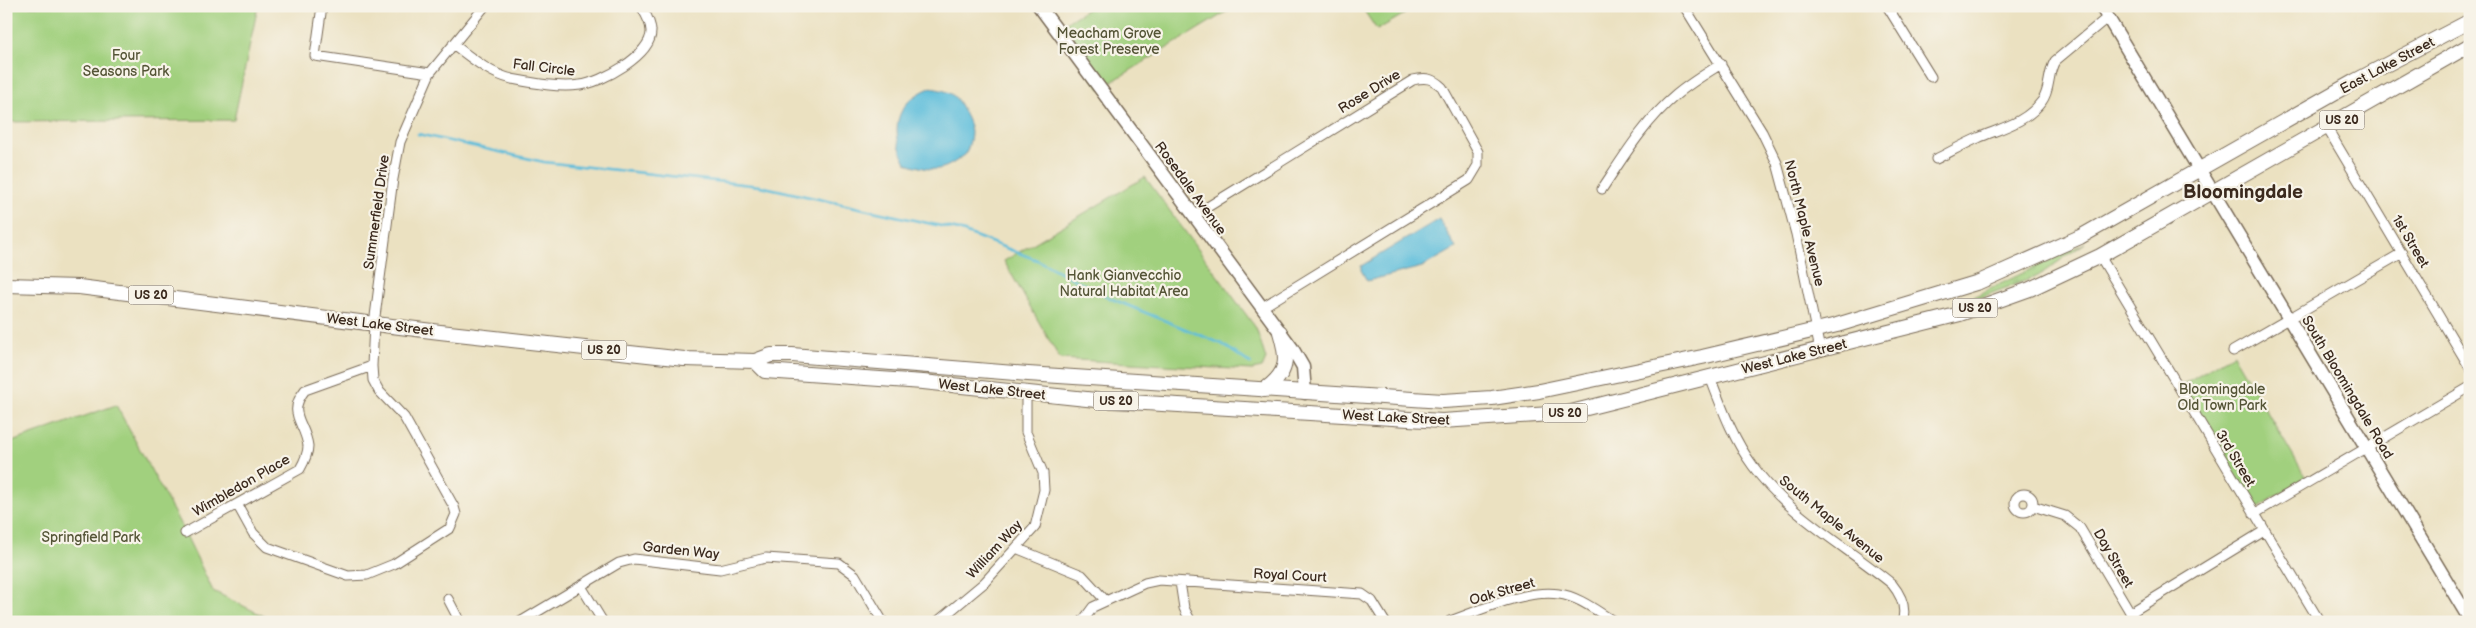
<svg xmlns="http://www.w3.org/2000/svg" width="2476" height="628" viewBox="0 0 2476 628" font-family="'Balsamiq Sans',sans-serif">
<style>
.grass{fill:url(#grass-tufts);stroke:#6e7d4e}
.green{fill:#a1d07e;stroke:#6e7d4e}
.water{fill:#5cbddb;stroke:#4c747c}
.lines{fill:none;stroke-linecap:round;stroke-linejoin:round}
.stream{stroke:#5cbddb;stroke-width:2.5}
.street-casing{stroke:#796a57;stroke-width:11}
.secondary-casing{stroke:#796a57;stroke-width:15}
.primary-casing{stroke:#796a57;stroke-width:16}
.street{stroke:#fff;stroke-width:9}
.secondary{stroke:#fff;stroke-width:12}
.primary{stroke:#fff;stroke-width:14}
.labels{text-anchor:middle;stroke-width:4.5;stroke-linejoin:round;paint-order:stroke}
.shield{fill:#f7f3e8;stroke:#73665b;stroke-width:1}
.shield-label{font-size:12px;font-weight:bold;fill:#3b2a1e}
.park-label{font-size:14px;fill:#545436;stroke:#f7f3e8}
.street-label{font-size:14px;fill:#3b2a1e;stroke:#f7f3e8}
.district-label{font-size:19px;font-weight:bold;fill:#3b2a1e;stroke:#f7f3e8}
</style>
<defs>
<pattern id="grass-tufts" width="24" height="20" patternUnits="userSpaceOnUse" patternTransform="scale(1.25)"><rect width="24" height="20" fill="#a1d07e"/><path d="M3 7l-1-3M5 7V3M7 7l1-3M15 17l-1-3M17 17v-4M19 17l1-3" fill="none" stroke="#84a967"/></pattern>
</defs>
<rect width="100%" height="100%" fill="#f7f3e8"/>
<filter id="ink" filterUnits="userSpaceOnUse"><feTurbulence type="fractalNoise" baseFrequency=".02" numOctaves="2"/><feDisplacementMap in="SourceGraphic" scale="10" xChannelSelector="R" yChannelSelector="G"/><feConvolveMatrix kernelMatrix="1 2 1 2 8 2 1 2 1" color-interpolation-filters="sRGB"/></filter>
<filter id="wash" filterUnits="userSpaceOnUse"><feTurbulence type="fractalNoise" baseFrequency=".0096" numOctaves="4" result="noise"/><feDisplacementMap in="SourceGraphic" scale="20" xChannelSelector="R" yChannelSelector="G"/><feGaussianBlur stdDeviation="1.12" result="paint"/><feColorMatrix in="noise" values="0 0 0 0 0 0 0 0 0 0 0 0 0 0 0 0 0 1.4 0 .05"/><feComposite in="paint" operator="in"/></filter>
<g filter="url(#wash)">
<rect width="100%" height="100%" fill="#ebe1c1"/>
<path class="grass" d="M2085,243L2038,276L1968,302L1967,300Z"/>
<path class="green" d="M6,6H258L234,120L6,122Z
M1092,6H1236L1100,89L1056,29Z
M1361,6H1418L1377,30Z
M1145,177L1256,328L1266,359L1262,368L1252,370L1060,359L1004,261Z
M2233,354L2306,478L2254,510L2180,386Z
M116,405L185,533L213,591L276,622H6V444Z"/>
<path class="water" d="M930,88C949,91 954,92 963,110C973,130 973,133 966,154C941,173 935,172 906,163C890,130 894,103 930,88Z
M1439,219L1456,248L1422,267L1367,281L1361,270V266Z"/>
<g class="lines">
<path class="stream" d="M418,134L544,162L760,186L959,230L1037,260L1112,299L1222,344L1251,364"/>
</g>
</g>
<g filter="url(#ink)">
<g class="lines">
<g class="street-casing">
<path id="street" d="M322,6L315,56L430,73
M1684,6L1762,132L1777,163L1796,234L1820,350
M1887,6L1931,77
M453,44C470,57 490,74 512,79C533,83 558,88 580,85C601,83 652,55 651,31C651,22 645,13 641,6
M2327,128L2470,368
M1936,159C1950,152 1964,144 1978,138C2001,128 2026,123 2042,101C2051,89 2047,74 2055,61L2108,17
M1602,189C1624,156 1645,121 1676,95C1690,83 1705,74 1721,64
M1193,216L1413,80C1426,77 1432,78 1442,87L1478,152V165L1469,180L1261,308
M2100,256L2320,622
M2233,351L2402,253
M1710,377C1722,408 1733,439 1753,466C1789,516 1846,546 1892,584C1901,595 1907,608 1902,622
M2015 503a9 9 0 1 1 18 0a9 9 0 1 1-18 0Z
M237,504L253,533L267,547L348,576L367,575L394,564L450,528L456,514L454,507L404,417L379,391L373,380L372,366
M2033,506L2065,516L2080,528L2136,622
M2254,514L2470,387
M185,533L300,469C304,462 308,454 308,446C305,422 286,414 305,390L372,366L374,324L393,179L400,142L430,73L485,6
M1016,548L1082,575L1105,600
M1180,582L1184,608L1191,622
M581,586L603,622
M448,599L460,622
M2130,613L2264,531
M1450,621C1481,610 1526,589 1559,594C1578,596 1598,612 1615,622
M520,622L619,563L634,559L720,569L766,558L839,563L855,575L883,622
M937,622L984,583L1035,527L1044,490L1043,473L1026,432V393
M1082,622L1093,607L1145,583L1159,580L1362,594L1372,601L1385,622"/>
</g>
<g class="secondary-casing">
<path id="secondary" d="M1039,6L1292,348L1303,367L1305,393
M2101,6L2470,620"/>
</g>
<g class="primary-casing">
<path id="primary" d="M6,285L79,287L440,332L684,359L755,361L771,355H792L1028,374L1443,401L1492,398L1539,391L1702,357L1837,325L1979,282L2080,237L2355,81L2470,21
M755,361L765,371L923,382L1096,400L1442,421L1567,413L1960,314L2030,289L2100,256L2470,45
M1264,390C1289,373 1288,359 1280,332"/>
</g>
<use href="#street" class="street"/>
<use href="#secondary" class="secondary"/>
<use href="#primary" class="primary"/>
</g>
</g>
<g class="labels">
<g class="shield">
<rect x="2319.5" y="110.5" width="45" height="19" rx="4"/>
<rect x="128.5" y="285.5" width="45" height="19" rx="4"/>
<rect x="1952.5" y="298.5" width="45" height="19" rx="4"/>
<rect x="581.5" y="340.5" width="45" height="19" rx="4"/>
<rect x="1093.5" y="391.5" width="45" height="19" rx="4"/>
<rect x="1542.5" y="403.5" width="45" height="19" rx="4"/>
</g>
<g class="shield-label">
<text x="2342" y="124">US 20</text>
<text x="151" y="299">US 20</text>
<text x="1975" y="312">US 20</text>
<text x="604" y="354">US 20</text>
<text x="1116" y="405">US 20</text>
<text x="1565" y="417">US 20</text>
</g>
<g class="park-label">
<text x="1109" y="38">Meacham Grove<tspan x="1109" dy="16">Forest Preserve</tspan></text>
<text x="126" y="60">Four<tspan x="126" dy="16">Seasons Park</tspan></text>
<text x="1124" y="280">Hank Gianvecchio<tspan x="1124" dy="16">Natural Habitat Area</tspan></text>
<text x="2222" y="394">Bloomingdale<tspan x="2222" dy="16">Old Town Park</tspan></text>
<text x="91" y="542">Springfield Park</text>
</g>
<g class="street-label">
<text transform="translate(2387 65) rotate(-28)" y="5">East Lake Street</text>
<text transform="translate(544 67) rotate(7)" y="5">Fall Circle</text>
<text transform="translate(1369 91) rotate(-32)" y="5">Rose Drive</text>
<text transform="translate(1191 188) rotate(54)" y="5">Rosedale Avenue</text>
<text transform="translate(376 212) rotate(-82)" y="5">Summerfield Drive</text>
<text transform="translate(1805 223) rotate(76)" y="5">North Maple Avenue</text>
<text transform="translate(2411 241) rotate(59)" y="5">1st Street</text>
<text transform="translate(380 324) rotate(7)" y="5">West Lake Street</text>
<text transform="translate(1794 356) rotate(-14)" y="5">West Lake Street</text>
<text transform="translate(2348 387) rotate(59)" y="5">South Bloomingdale Road</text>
<text transform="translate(992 389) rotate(6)" y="5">West Lake Street</text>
<text transform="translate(1396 417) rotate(3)" y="5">West Lake Street</text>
<text transform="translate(2236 458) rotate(59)" y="5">3rd Street</text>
<text transform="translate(241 485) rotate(-30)" y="5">Wimbledon Place</text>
<text transform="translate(1832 519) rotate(39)" y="5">South Maple Avenue</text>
<text transform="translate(994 549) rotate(-47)" y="5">William Way</text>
<text transform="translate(681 550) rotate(6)" y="5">Garden Way</text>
<text transform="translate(2114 558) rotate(60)" y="5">Day Street</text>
<text transform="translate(1290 575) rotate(3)" y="5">Royal Court</text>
<text transform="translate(1502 591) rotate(-16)" y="5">Oak Street</text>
</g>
<g class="district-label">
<text x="2243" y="198">Bloomingdale</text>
</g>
</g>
<rect width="2476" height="628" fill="none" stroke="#f7f3e8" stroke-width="25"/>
</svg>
